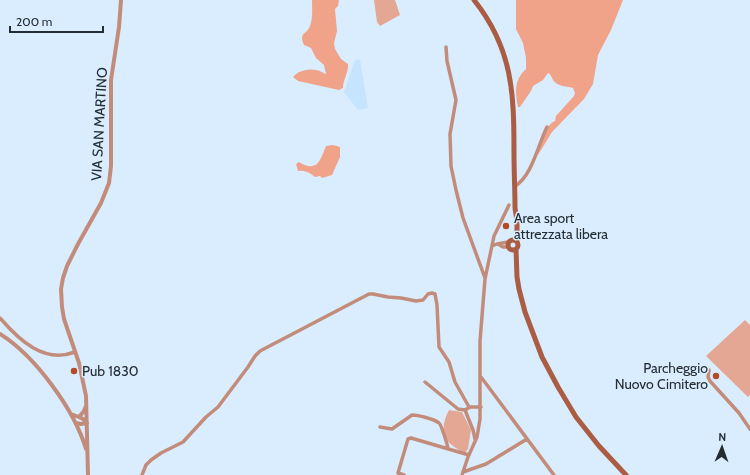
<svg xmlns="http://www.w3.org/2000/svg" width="750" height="475" viewBox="0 0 750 475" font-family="Cabin,sans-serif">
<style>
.built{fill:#c7e4fe}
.green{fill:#e3a793}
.forest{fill:#f1a389}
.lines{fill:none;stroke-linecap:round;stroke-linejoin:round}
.minor{stroke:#c38c7a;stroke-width:3.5}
.tertiary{stroke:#c38c7a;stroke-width:4}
.secondary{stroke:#ab5d43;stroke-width:5}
.poi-dot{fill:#b34b27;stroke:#daedfe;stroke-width:1.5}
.labels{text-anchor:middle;stroke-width:3;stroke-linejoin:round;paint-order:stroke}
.street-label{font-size:14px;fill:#232b33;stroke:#daedfe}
.poi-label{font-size:14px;fill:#232b33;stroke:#daedfe;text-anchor:start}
</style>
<rect width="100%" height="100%" fill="#daedfe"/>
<path class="built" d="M360,59L368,108L358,110L344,92L355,60Z"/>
<path class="green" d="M374,0H395L400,15L380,26L377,22Z
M745,320L750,325V395L748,397L706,356Z
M449,410L462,412L471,430L468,449L465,453C444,444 438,431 449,410Z"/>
<path class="forest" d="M312,0H339L338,6L335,9L337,31L334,43L335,49L341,59L348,64C349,71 343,80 343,88L339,90L298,81L293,77C297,71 309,68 316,70C319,70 323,73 326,74L324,65L316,58L311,48L304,45C298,32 307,35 310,26C313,19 312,8 312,0Z
M516,0H623L611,30L598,55L593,84L584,99L552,132L538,155C541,144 544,126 555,121L556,116L574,96L575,93L573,88C567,86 558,87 554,81C551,78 552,75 548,73L543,80L533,86L531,91L520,107H518C515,92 514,80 526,69V58L523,43L516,29Z
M333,145L340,147V157L332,175L322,178L320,176L315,177C310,173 305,170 298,171L296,164L299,162C317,173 320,161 326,146Z"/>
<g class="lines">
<path class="minor" d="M446,47L447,61L456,100L450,134L451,166L456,190L463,218L485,278
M515,186C532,176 538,145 547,127
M498,244L503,247H508
M492,246L497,244L508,242
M0,318C19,340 44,364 75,352
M709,370L708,377L710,381L739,413L750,429
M481,377L554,475
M425,382L458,409L465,410L470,407H481
M465,410L473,430L475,439
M380,427L392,429L412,415C418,415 434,419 439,423C441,424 448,446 448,449
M463,472L486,464L527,439
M142,475L146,465L151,460L161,453L183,442L206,417L218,407L248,367L255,356L260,351L369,294H373L388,297L401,298L416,301L423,300L428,294L432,293L435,294L437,305L439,347L449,362L455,382L469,407
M404,475L398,473L408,439L411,438L469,455
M462,475L468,457L477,437L480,419V341L485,279L494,236L509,205"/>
<path class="tertiary" d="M0,334C35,356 74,409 86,449
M71,414L79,417L84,411L86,406
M76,423L81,424L87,423L83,419L79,417
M88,475L86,396L79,363L64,319L62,307L61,289L63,278L67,266L78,244L101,203L109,183L111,166V80L119,27L121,0"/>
<path class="secondary" d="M474,0C513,49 514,94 514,153C514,172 515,190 515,208L517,221V242
M508 245a5 5 0 1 1 10 0a5 5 0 1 1-10 0Z
M516,249L517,277L519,289L525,312L542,357L558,387L576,417L599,446L626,475"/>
</g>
<g class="poi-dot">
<circle cx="506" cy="226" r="4"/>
<circle cx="74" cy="371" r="4"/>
<circle cx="716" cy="376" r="4"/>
</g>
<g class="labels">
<g class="street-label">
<text transform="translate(99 124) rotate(-87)" y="5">VIA SAN MARTINO</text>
</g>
<g class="poi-label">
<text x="514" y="223">Area sport<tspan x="514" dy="16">attrezzata libera</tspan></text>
<text x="708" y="373" text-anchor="end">Parcheggio<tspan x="708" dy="16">Nuovo Cimitero</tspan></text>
<text x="82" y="376">Pub 1830</text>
</g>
</g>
<g transform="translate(722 447) rotate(2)" stroke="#daedfe" stroke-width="3" paint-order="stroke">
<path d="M0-3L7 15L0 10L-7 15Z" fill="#232b33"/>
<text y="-6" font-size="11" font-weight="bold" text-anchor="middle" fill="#232b33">N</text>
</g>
<path d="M10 26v6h93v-6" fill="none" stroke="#232b33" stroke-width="2"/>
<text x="16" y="26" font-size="12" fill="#232b33" stroke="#daedfe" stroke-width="3" paint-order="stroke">200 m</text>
</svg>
